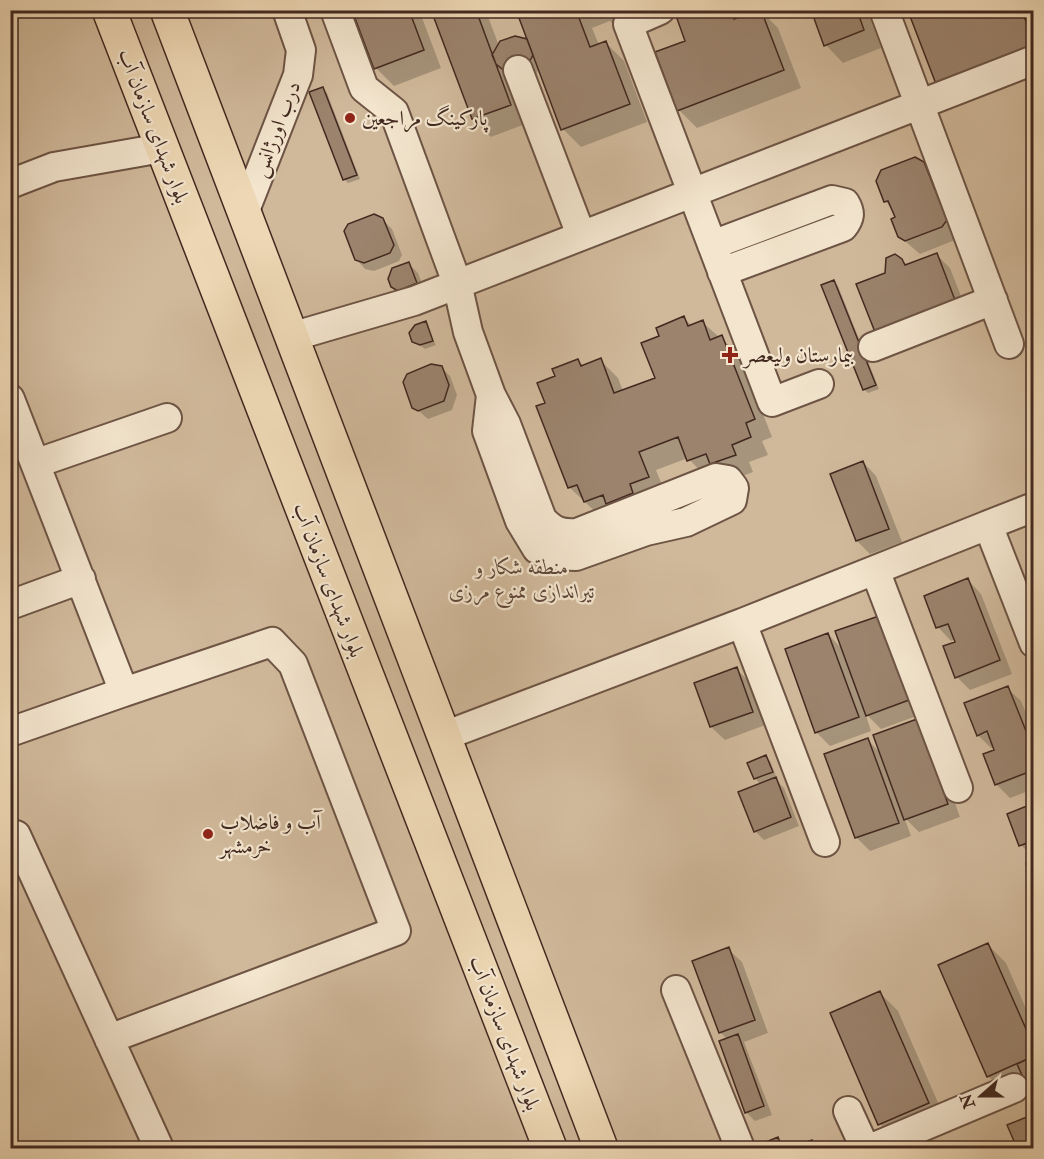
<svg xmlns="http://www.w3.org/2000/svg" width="1044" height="1159" viewBox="0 0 1044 1159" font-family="'IM FELL Double Pica',Amiri,serif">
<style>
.green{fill:#d0b99b;stroke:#89715e;stroke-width:1.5}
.shadow{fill:#0003}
.building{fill:#9b836d;stroke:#422920;stroke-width:1.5}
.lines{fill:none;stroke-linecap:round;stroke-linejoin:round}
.minor-casing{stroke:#6d5445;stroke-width:32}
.major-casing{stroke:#422920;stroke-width:36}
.minor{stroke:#f3e5ce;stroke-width:28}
.major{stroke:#edd7b4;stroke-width:33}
.poi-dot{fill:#8f2418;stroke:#f3e5ce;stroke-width:2}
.labels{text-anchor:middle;stroke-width:4.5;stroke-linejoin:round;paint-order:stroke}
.poi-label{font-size:21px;fill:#422920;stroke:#f3e5ce;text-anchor:start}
.street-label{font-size:21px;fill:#422920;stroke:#f3e5ce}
.park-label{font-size:21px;font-style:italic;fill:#5e4639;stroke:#f3e5ce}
</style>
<rect width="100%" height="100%" fill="#edd7b4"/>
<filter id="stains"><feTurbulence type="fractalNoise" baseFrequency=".00333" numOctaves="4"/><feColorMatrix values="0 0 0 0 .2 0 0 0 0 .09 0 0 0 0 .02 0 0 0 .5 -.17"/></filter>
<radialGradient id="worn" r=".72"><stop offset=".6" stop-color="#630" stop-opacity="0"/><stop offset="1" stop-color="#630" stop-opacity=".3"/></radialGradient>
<path class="green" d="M10,11H1033V1148H11Z"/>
<path class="shadow" d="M354,10H419L441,68L394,86L376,68Z
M432,10H488L486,11L499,46L531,45L518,10H646L613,24L610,21L592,28L599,45L606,43L624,61L647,122L581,147L563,129L539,68L536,75L518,82L528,123L491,137L473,119Z
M675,10H741L743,17L760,10L778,28L801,88L697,128L679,110L687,42Z
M813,10H867L881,48L843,63L826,45Z
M914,10H1032L1034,70L910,12Z
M323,89L327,93L360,179L348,183L344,179Z
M923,163L937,177L955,240L920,254L899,236L897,218L886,201Z
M382,219L392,229L402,255L399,261L374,271L365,269L356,259Z
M937,255L950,268L968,314L886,274L902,260L908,266Z
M409,264L418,273L425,292L402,296L393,287Z
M834,282L838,286L879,389L868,393L864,389Z
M684,318L692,326L702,322L740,355L772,437L762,441L768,455L749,462L753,472L729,481L707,478L688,458L656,470L666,495L603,519L569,487L547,404L557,377L578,361L584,366L600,360L618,378L623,391L657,379L661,337Z
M425,323L436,345L425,349L414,341Z
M441,367L450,376L457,395L452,410L428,419L414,407Z
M863,462L876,476L902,542L870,554L857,541Z
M968,580L981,594L1012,674L970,690L957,677L955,639L951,641L938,627Z
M878,617L922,714L881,729L865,713L871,731L830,746L817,733L787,650L828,634L843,650Z
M736,669L750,682L765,725L725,740L711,727Z
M1007,688L1021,701L1034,733V789L1010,798L996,784L995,747L991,748L978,735Z
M930,734L960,817L919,832L904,817L911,836L870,851L856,837L867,739L882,755Z
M766,757L770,761L776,776L773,777L784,788L799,826L764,840L755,831L761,785L755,778Z
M1034,805V858L1021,845Z
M988,945L1006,963L1034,1027V1098L1028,1085L1006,1094L988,1076Z
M728,949L742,962L768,1033L744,1042L772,1115L755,1121L746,1112L727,1039L720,1032Z
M880,993L898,1011L946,1121L898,1142L880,1124L832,1014Z
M777,1139L787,1148H764L763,1145Z"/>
<path class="building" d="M352,10H409L424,50L374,69Z
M431,10H476L511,105L472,119Z
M516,10H576L590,47L606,41L630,104L561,130Z
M674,10H731L734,19L761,10L784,70L677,111L655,52L685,41Z
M811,10H857L864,30L824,46Z
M1022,10L1034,45L936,84L908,11Z
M515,36L527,39L533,55L527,66L508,74L496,64L492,55L500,41Z
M323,87L357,175L343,180L309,92Z
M915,157L924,162L947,220L942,227L905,241L898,237L891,219L895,217L888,201L884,202L876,181L881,170Z
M374,214L383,218L394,245L390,253L364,263L355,260L344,231L348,224Z
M937,253L955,300L875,332L856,284L885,273L886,258L895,254L902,259L905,265Z
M409,262L417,283L398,291L391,287L388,279L392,268Z
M834,280L876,385L863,390L821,285Z
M684,316L688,326L703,320L710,340L722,335L755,419L746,423L751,437L732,445L736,455L710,464L706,454L687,461L678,437L639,452L649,477L630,484L633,493L606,504L603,495L584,502L577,485L568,488L536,406L545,403L537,383L555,376L552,369L578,359L581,366L601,358L614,393L655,378L641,343L659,336L656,328Z
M426,321L433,341L420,345L412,342L409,333L415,325Z
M431,364L442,366L449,385L444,401L418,411L412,408L403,382L407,374Z
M863,461L889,529L856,541L830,474Z
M968,578L1000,660L955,678L943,646L955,642L948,624L936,628L924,596Z
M879,616L909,700L866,716L835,631Z
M828,633L859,717L815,733L785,649Z
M737,667L753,712L710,727L694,683Z
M1008,686L1034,751V770L995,785L983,754L994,750L987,731L977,736L964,703Z
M917,719L948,804L904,820L873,735Z
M868,738L899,823L855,838L824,754Z
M766,755L773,772L754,779L747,763Z
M776,777L791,817L754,832L738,792Z
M1034,803V850L1030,842L1019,846L1007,814Z
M1034,861V884L1026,864Z
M988,943L1034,1047V1056L987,1077L938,965Z
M729,947L755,1020L719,1033L692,961Z
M880,991L929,1103L878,1125L830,1013Z
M738,1034L764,1106L745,1113L719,1041Z
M1034,1056V1102L1017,1064Z
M1034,1114V1148H1017L1007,1125Z
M778,1137L782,1148H762L761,1144Z
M812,1140L815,1148H791Z"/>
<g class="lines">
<g class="minor-casing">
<path id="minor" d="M335,10L364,88L394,112L457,283L468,332L491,395L506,424L542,519C553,531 560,534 577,533L716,478L728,480L734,488L732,500L686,522L646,531L576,556L554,555L537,549L520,521L487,431L491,395
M660,10L628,24L772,402L819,384
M884,10L1009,344
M518,70L581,235
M10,184L54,167L162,148
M244,213L298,75L301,50L287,10
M712,245L832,200L845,203C851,213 850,218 843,227L722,272
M291,337L414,301L1034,60
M873,347L993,300
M10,399L124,692L10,732
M37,463L167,418
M1034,507L988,525L1034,643
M875,570L958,788
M10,605L81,579
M444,736L742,623
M16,835L159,1148
M825,842L742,623L988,525
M676,990L740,1148
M109,1039L396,931L293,664L272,642L124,692
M848,1111L865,1148
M872,1148L1014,1088"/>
</g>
<g class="major-casing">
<path id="major" d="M109,10L550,1148
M167,10L601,1148"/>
</g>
<use href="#minor" class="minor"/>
<use href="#major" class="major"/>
</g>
<g class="poi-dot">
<circle cx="350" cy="118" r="6"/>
<path d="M727 346h6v6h6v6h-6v6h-6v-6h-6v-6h6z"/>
<circle cx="208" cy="834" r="6"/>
</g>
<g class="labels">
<g class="poi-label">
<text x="362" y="125">پارکینگ مراجعین</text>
<text x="744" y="362">بیمارستان ولیعصر</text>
<text x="220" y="829">آب و فاضلاب<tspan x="220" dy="24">خرمشهر</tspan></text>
</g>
<g class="street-label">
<text transform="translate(154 126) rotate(69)" y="7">بلوار شهدای سازمان آب</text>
<text transform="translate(276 129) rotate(-69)" y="7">درب اورژانس</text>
<text transform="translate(329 580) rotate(69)" y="7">بلوار شهدای سازمان آب</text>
<text transform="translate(505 1033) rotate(69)" y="7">بلوار شهدای سازمان آب</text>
</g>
<g class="park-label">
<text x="522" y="574">منطقه شکار و<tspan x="522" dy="24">تیراندازی ممنوع مرزی</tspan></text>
</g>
</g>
<rect width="1044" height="1159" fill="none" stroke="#edd7b4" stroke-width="36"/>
<rect x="12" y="12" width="1020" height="1135" fill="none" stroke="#422920" stroke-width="3"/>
<rect x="18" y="18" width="1008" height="1123" fill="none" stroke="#422920" stroke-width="1.5"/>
<g transform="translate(981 1096) rotate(249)" stroke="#f3e5ce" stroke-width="4.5" paint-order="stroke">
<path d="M0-4.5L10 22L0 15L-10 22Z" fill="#422920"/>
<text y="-9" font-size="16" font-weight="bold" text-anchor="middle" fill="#422920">N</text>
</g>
<rect width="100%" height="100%" filter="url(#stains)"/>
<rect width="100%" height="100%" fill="url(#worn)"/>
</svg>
